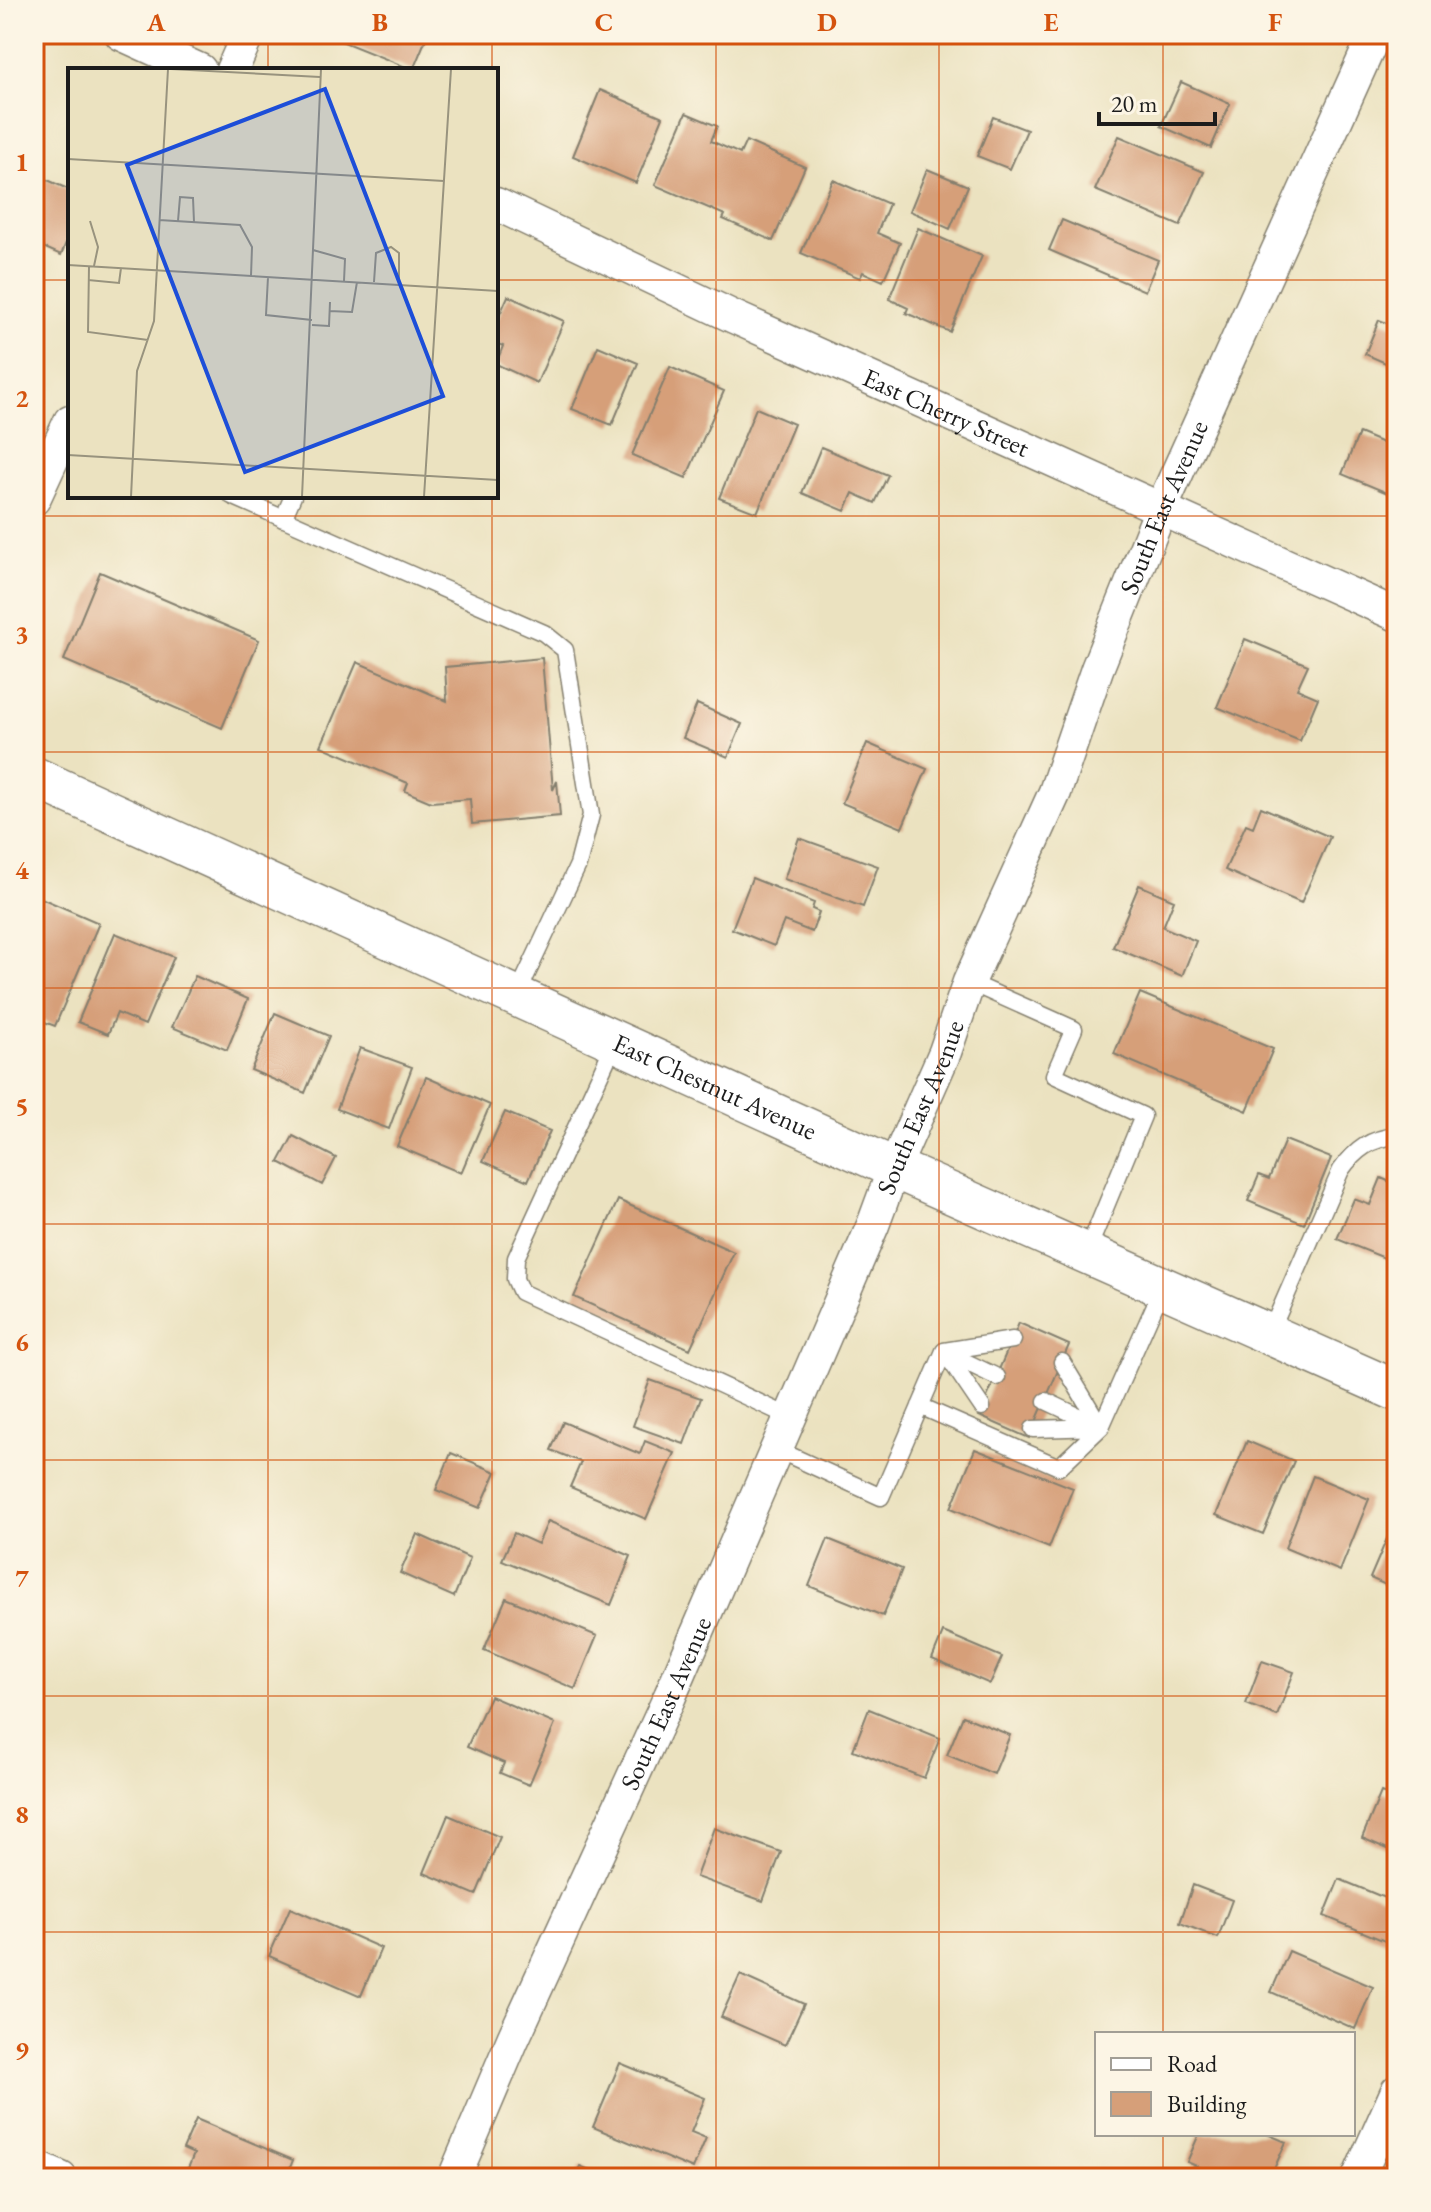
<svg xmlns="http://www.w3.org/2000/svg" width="1431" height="2212" viewBox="0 0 1431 2212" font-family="'EB Garamond',serif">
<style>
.building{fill:#d69f79}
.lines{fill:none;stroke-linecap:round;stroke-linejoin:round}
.service-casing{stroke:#847f6e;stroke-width:19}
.minor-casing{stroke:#847f6e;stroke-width:35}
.tertiary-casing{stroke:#847f6e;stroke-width:43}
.service{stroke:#fff;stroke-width:16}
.minor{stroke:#fff;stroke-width:32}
.tertiary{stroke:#fff;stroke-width:40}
.grid{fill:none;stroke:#d4530e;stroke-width:2;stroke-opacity:0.55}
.labels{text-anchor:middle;stroke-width:6;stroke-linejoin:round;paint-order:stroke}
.street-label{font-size:26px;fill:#1c1c1c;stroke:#fcf5e5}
.inset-road{fill:none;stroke:#98937e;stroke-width:2}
.view{fill:#1d4ed8;fill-opacity:0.15;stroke:#1d4ed8;stroke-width:4}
.inset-edge{fill:none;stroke:#1c1c1c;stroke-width:4}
.neatline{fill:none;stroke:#d4530e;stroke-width:3}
.grid-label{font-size:26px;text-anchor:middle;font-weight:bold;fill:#d4530e}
</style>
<rect width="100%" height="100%" fill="#fcf5e5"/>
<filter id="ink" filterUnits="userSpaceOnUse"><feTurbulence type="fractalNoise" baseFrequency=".0125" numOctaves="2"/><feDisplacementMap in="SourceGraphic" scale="16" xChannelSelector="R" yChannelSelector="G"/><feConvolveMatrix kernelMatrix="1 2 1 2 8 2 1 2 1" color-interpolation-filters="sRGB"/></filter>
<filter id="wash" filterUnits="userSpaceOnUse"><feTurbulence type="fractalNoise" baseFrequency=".006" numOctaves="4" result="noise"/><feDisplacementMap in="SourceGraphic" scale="32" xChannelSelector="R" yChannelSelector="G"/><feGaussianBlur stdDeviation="1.8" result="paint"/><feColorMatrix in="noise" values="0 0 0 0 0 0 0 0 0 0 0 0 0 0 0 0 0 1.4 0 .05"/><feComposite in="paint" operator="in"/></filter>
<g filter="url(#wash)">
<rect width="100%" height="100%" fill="#ebe2c0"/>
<g id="blocks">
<path class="building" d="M344,34H428L413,70L341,41Z
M1181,82L1230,104L1211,148L1161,126Z
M600,90L663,117L636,183L573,156Z
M686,113L717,126L711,141L740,154L746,141L805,167L773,241L723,219L725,215L655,185Z
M993,117L1027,130L1010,169L977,156Z
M1119,136L1204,172L1180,226L1095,190Z
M927,169L968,186L950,229L910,211Z
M34,174L70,190V233L61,255L34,243Z
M833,180L889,204L877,233L900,243L883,281L863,272L860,278L801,253Z
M1062,220L1158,260L1145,291L1049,250Z
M918,228L982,256L950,332L906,313L908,308L889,299Z
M34,267L46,272L34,300Z
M508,296L564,321L537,383L496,364L503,346L496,343V323Z
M1379,320L1397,327V368L1365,354Z
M598,346L638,363L612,425L572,409Z
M670,367L724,391L686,478L632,455Z
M756,408L794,424L757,513L719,498Z
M1359,433L1397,449V497L1342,474Z
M821,447L888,475L875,503L853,493L845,511L802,493Z
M100,572L259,640L222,728L64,660Z
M1245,639L1308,665L1297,689L1318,698L1300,741L1217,707Z
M542,658L553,790L557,781L560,816L472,824L470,799L431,802L405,791L408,783L321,746L357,662L447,701L445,667Z
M697,704L742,724L728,757L683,738Z
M867,743L927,769L902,828L842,803Z
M1261,807L1330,837L1301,903L1225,870L1246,824L1253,827Z
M799,838L878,866L863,907L784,879Z
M752,878L814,903L812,909L819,912L812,932L784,921L774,946L732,929Z
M1139,885L1174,900L1163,927L1196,941L1182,976L1113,947Z
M34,895L99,923L55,1026L34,1018Z
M115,933L174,957L145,1025L117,1013L108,1034L78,1022Z
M195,976L248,999L227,1050L172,1027Z
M1140,993L1273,1049L1247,1111L1114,1054Z
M275,1013L329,1036L305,1093L251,1070Z
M360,1048L412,1067L389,1129L337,1109Z
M426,1077L490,1105L461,1173L397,1146Z
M505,1112L550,1131L528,1181L483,1161Z
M293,1136L336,1158L322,1185L279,1162Z
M1285,1140L1331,1158L1304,1224L1248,1201L1259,1175L1269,1179Z
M1381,1178L1397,1185V1263L1337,1239L1354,1199L1370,1205Z
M618,1200L734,1252L690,1349L574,1297Z
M1019,1323L1069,1345L1029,1438L979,1416Z
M650,1380L701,1398L684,1444L633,1426Z
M563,1422L640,1454L645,1441L675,1453L646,1519L570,1487L581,1462L551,1450Z
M1247,1441L1294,1461L1263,1534L1216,1515Z
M975,1449L1073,1488L1049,1548L951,1508Z
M451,1453L496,1472L480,1508L436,1490Z
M1313,1476L1369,1499L1340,1571L1285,1548Z
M1397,1515V1590L1370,1578Z
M548,1521L631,1556L611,1605L502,1560L514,1533L538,1544Z
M417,1534L470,1558L454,1597L400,1573Z
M828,1539L902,1569L883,1616L809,1586Z
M506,1598L597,1636L575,1689L484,1650Z
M943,1632L1002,1657L990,1684L932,1659Z
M1262,1661L1294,1672L1277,1716L1246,1704Z
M490,1696L555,1724L529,1785L500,1773L504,1763L467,1747Z
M869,1709L940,1738L924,1778L853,1750Z
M963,1716L1010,1735L994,1774L947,1755Z
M1397,1748V1777L1387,1772Z
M1381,1792L1397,1798V1853L1362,1838Z
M448,1815L500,1837L476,1895L424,1873Z
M714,1828L781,1852L763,1901L696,1877Z
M1339,1879L1397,1903V1946L1324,1916Z
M1193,1885L1232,1900L1218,1938L1180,1923Z
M290,1908L381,1948L361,1996L269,1956Z
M1289,1951L1373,1987L1355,2029L1271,1992Z
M740,1975L804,2004L785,2045L721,2017Z
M620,2063L705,2098L691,2132L706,2138L693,2169L593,2127Z
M196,2119L293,2160L286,2178H184L194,2154L183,2149Z
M1199,2134H1267L1286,2142L1270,2178H1217L1218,2175L1187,2162Z
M580,2166L608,2178H575Z"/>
</g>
</g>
<g filter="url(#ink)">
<use href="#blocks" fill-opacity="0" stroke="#847f6e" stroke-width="2"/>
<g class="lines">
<g class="service-casing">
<path id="service" d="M232,496L544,633L565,650L591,815L578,865L517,995
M283,519L293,496
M969,982L1074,1029L1054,1075L1143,1116L1087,1252
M615,1042L516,1258L515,1279L521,1292L790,1417
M1270,1333L1341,1170C1355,1150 1371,1138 1397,1136
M944,1351L1013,1340
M944,1351L982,1407
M945,1352L997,1377
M1062,1362L1101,1427
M1046,1401L1099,1426
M920,1406L1059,1467L1101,1427L1163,1287
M1033,1429L1101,1427
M776,1449L881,1497L944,1351"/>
</g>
<g class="minor-casing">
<g id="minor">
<path d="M121,34L200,70"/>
<path d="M232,70L248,34"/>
<path id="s1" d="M496,204L734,317L1397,615"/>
<path d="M34,499L70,421"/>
<path d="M34,2166L61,2178"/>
<path id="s2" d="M454,2178L513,2039L670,1696L873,1225L894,1168L945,1052L969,982L1055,792L1097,669L1161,509L1375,34"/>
<path d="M1358,2178L1397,2091"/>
</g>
</g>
<g class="tertiary-casing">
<g id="tertiary">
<path id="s3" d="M34,777L894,1168L1397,1391"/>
</g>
</g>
<use href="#service" class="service"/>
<use href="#minor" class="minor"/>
<use href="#tertiary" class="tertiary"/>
</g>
</g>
<path class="grid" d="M268,34V70M492,34V70M716,34V2178M939,34V2178M1163,34V2034M34,280H70M496,280H1397M268,496V2178M492,496V2178M34,516H1397M34,752H1397M34,988H1397M34,1224H1397M34,1460H1397M34,1696H1397M34,1932H1397M1163,2134V2178"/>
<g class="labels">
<g class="street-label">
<text dy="9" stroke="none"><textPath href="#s1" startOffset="496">East Cherry Street</textPath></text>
<text dy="9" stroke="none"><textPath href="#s2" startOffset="1816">South East Avenue</textPath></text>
<text dy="9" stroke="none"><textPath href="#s3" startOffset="748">East Chestnut Avenue</textPath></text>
<text dy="9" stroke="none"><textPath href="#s2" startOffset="1168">South East Avenue</textPath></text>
<text dy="9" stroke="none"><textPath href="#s2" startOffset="520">South East Avenue</textPath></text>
</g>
</g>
<g transform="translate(68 68)">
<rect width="430" height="430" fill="#ebe2c0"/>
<path class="inset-road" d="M103,1L252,9M0,91L376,113M91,152L172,157L184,179L183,208M22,153L30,179L26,198M110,153L112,129L125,130L126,154M245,182L277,191L276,213M0,197L430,223M21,198L20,264L80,272M200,209L198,247L244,252M20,212L51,215L53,200M306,214L308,185L323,179L331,185V216M261,243L284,244L289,214M244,257L261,258L262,234M0,387L430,412M63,429L69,303L86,253L100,1M234,429L253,1M356,429L383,1"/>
<path class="view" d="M257,21L375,328L177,404L59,97Z"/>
<rect width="430" height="430" class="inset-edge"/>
</g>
<rect width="1431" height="2212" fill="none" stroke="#fcf5e5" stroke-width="88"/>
<rect x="1095" y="2032" width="260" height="104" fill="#fcf5e5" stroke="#a29e95" stroke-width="2"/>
<rect x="1111" y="2058" width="40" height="12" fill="#ffffff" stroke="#a29e95" stroke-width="2"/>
<text x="1167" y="2072" font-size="24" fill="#1c1c1c">Road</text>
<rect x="1111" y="2092" width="40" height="24" fill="#d69f79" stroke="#a29e95" stroke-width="2"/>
<text x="1167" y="2112" font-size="24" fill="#1c1c1c">Building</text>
<path d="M1099 112v12h116v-12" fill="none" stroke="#1c1c1c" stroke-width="4"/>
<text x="1111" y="112" font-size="24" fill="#1c1c1c" stroke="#fcf5e5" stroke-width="6" paint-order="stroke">20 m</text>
<rect x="44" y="44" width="1343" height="2124" class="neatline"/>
<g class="grid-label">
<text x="156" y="31">A</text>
<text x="380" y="31">B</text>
<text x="604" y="31">C</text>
<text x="827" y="31">D</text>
<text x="1051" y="31">E</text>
<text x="1275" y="31">F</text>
<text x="22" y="171">1</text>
<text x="22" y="407">2</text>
<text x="22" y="643">3</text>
<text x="22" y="879">4</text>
<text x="22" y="1115">5</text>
<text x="22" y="1351">6</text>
<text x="22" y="1587">7</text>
<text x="22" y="1823">8</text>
<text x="22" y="2059">9</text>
</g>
</svg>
